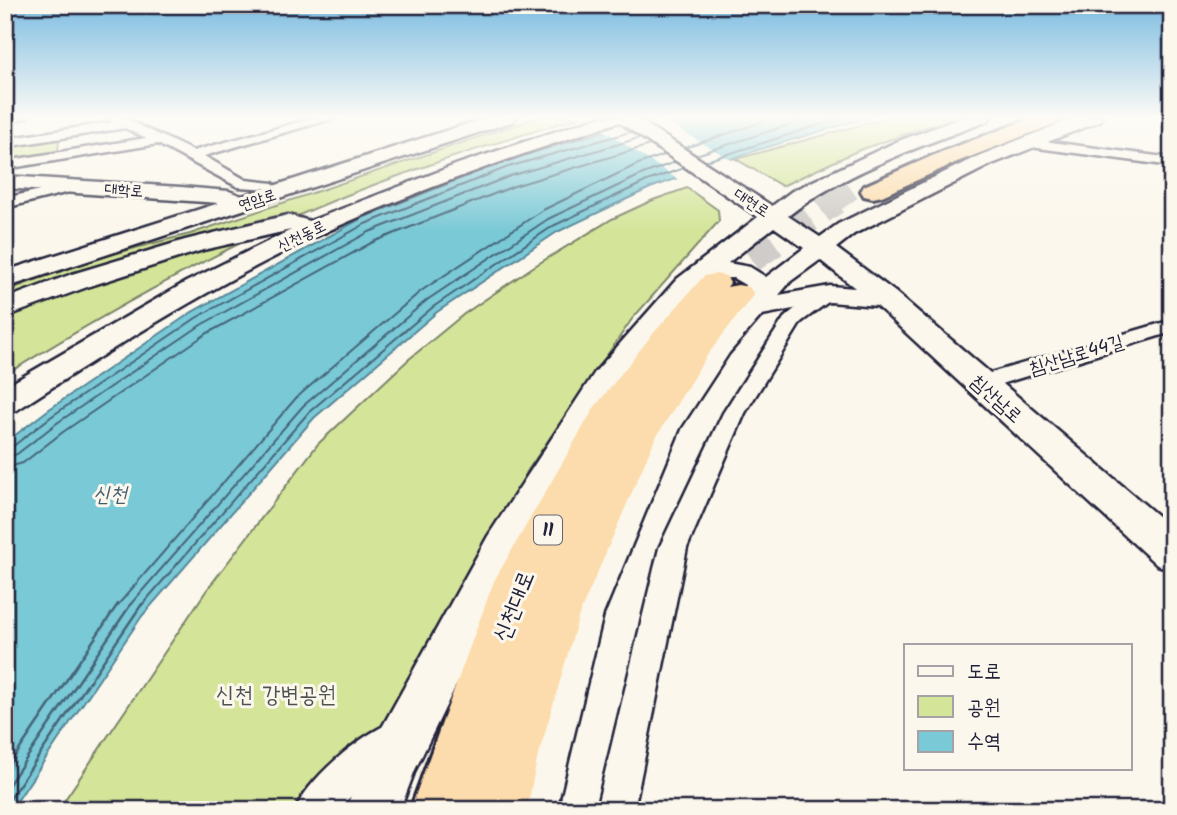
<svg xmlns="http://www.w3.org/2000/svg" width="1177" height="815" viewBox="0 0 1177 815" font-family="Kalam,'Poor Story',sans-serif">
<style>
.green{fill:#d4e599;stroke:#7b846a;stroke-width:2}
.water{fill:#7ac9d6;stroke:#578698;stroke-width:2}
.pier{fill:#fbf7ec}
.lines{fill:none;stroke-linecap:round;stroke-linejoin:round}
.shore-far1{stroke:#456579;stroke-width:2}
.shore{stroke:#456579;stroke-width:2.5}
.highway-tunnel-far1{stroke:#d0ccc9;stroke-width:23;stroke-dasharray:23 11;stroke-linecap:butt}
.highway-tunnel{stroke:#d0ccc9;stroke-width:29;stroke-dasharray:29 14;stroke-linecap:butt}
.street-casing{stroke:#22223b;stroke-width:5}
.secondary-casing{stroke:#22223b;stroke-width:5}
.highway-casing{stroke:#22223b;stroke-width:6}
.street{fill:#fbf7ec;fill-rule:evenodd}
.secondary{fill:#fbf7ec;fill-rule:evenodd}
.highway{fill:#fcdcac;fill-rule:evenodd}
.labels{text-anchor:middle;stroke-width:6;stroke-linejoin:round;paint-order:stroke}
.far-street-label{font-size:16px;fill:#22223b;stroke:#fbf7ec}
.shield{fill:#fbf7ec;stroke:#636270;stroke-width:2}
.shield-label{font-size:18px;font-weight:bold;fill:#22223b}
.street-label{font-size:19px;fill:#22223b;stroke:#fbf7ec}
.water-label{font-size:21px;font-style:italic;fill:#415c71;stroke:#fbf7ec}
.near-street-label{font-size:23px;fill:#22223b;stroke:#fbf7ec}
.near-park-label{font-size:23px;fill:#4e5352;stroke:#fbf7ec}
</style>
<rect width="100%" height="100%" fill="#fbf7ec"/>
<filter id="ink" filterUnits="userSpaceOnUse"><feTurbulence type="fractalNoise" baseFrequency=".0143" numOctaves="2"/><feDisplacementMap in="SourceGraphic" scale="14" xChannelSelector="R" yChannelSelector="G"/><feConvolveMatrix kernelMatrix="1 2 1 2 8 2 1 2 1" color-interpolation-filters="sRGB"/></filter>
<g filter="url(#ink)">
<path class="green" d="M539,117H580C487,146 393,174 304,213C204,258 99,317 5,375V292C65,267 127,249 190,234Z
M890,117H955L857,151L782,186L736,159Z
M59,137L58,154L5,164V145Z
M687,188L718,210L719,221L632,319L528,470L346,810H58L206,591L318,444L408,360L464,314L533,267L612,219L653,200Z"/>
<path class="water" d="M652,117H869L754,151L650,188L557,232L437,312L314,418L142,616L11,810H5V443L48,410L192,312L362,218L505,161Z"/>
<path class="pier" d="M640,117H658L735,162L680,181L602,129Z"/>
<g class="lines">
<path class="shore-far1" d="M685,148L776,117
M696,155L813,117
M706,161L844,117
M5,448L12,447L52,416L196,318L365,224L508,167L630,132
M5,457L17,454L57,423L201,325L369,232L510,176L639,138
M5,468L23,463L63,432L206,334L373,242L514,186L650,145
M117,606L296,398L421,291L543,210L638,164L664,155
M129,606L303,406L427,300L548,219L643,174L675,162
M141,606L309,412L433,307L553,226L647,181L684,168"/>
<path class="shore" d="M5,771L118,604
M5,790L131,604
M6,810L7,803L142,604"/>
<path class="highway-tunnel-far1" d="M832,202L856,185"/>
<path class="highway-tunnel" d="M715,283L835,200"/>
<g class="street-casing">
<path id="street" d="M5,117H27L5,124Z
M106,117H122L193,151L317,117H338L204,156L246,180L273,183L275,186L273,189L238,187L158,144L5,169V161L146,138L125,128L5,147V139L113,122Z
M1028,139L1172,158V166L1023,146V140Z
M76,182L81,183L83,186L81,189L5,208V198Z
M830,288L839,294L801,322L745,413L687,548L634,810H596L659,548L723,413L784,318L806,299Z
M1172,320V332L981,390L973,388L970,383L973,378Z
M390,723L402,729L408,741C395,770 358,785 338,810H295C309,778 358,737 390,723Z"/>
</g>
<g class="secondary-casing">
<path id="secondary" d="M489,117H516L514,121L5,288V271L219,203L5,188V176L181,187L229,191L242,196Z
M599,117H635L772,206L792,191L898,141L964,117H990L988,121C923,145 843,173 788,216L820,237L838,224L978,156L1077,117H1102L1100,121L992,164L854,234L836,248L895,292L1172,528V570L1157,565L877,306L830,302L762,315L729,353L680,428L603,614L556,810H501L565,600L647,426L707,340L740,305L745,285L733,278L709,279L672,318L619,384L517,559L415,770L400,810H345L375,740L488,536L595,372L677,279L758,217L619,122C505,159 390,199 282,253C190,299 103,354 17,410L5,413V387L186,282L291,230L203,250L90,286L5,317V299L72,274L185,240L288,215L310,221L458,164ZM774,227L804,248L766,277L750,267L728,263ZM820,260L855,288L830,286L779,295L791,281Z"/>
</g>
<g class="highway-casing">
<path id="highway" d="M1035,117H1065L1062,121L957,162L882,196L873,198L864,196L861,191L864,186L941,152Z
M715,274L726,276L730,283L727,287L738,285L749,287L754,294L706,357L655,439L579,615L536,764L527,810H410L494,581L594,408L651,336L704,276Z"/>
</g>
<use href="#street" class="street"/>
<use href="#secondary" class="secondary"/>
<use href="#highway" class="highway"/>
</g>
</g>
<linearGradient id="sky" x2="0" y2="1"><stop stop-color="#7cbce1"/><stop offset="0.51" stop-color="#fdfbf6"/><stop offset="1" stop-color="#fdfbf6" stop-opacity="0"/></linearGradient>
<rect width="1177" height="231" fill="url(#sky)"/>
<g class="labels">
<g class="far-street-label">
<text transform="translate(124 189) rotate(4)" y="6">대학로</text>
<text transform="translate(257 199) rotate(-18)" y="6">연암로</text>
<text transform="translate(752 202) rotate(33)" y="6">대현로</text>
<text transform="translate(301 235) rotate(-26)" y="6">신천동로</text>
</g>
<rect class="shield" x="534" y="515.5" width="28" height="29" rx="5"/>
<g class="shield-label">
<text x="548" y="536">11</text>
</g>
<g class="street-label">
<text transform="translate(1076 354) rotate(-17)" y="7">침산남로44길</text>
<text transform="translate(997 398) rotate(42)" y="7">침산남로</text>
</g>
<g class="water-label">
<text x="110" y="501">신천</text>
</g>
<g class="near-street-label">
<text transform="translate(513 606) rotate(-68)" y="8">신천대로</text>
</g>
<g class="near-park-label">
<text x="276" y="702">신천 강변공원</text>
</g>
</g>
<rect width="1177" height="815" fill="none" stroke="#fbf7ec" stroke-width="28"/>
<rect x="14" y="14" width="1149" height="787" fill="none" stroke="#22223b" stroke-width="2.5" filter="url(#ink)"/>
<rect x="904" y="644" width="228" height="126" fill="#fbf7ec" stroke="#a4a2a5" stroke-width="2"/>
<rect x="918" y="666" width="35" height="10" fill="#fbf7ec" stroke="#a4a2a5" stroke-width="2"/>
<text x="967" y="678" font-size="21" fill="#22223b">도로</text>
<rect x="918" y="696" width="35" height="21" fill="#d4e599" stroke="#a4a2a5" stroke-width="2"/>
<text x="967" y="714" font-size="21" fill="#22223b">공원</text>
<rect x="918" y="731" width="35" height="21" fill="#7ac9d6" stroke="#a4a2a5" stroke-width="2"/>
<text x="967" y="748" font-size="21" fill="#22223b">수역</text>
</svg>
